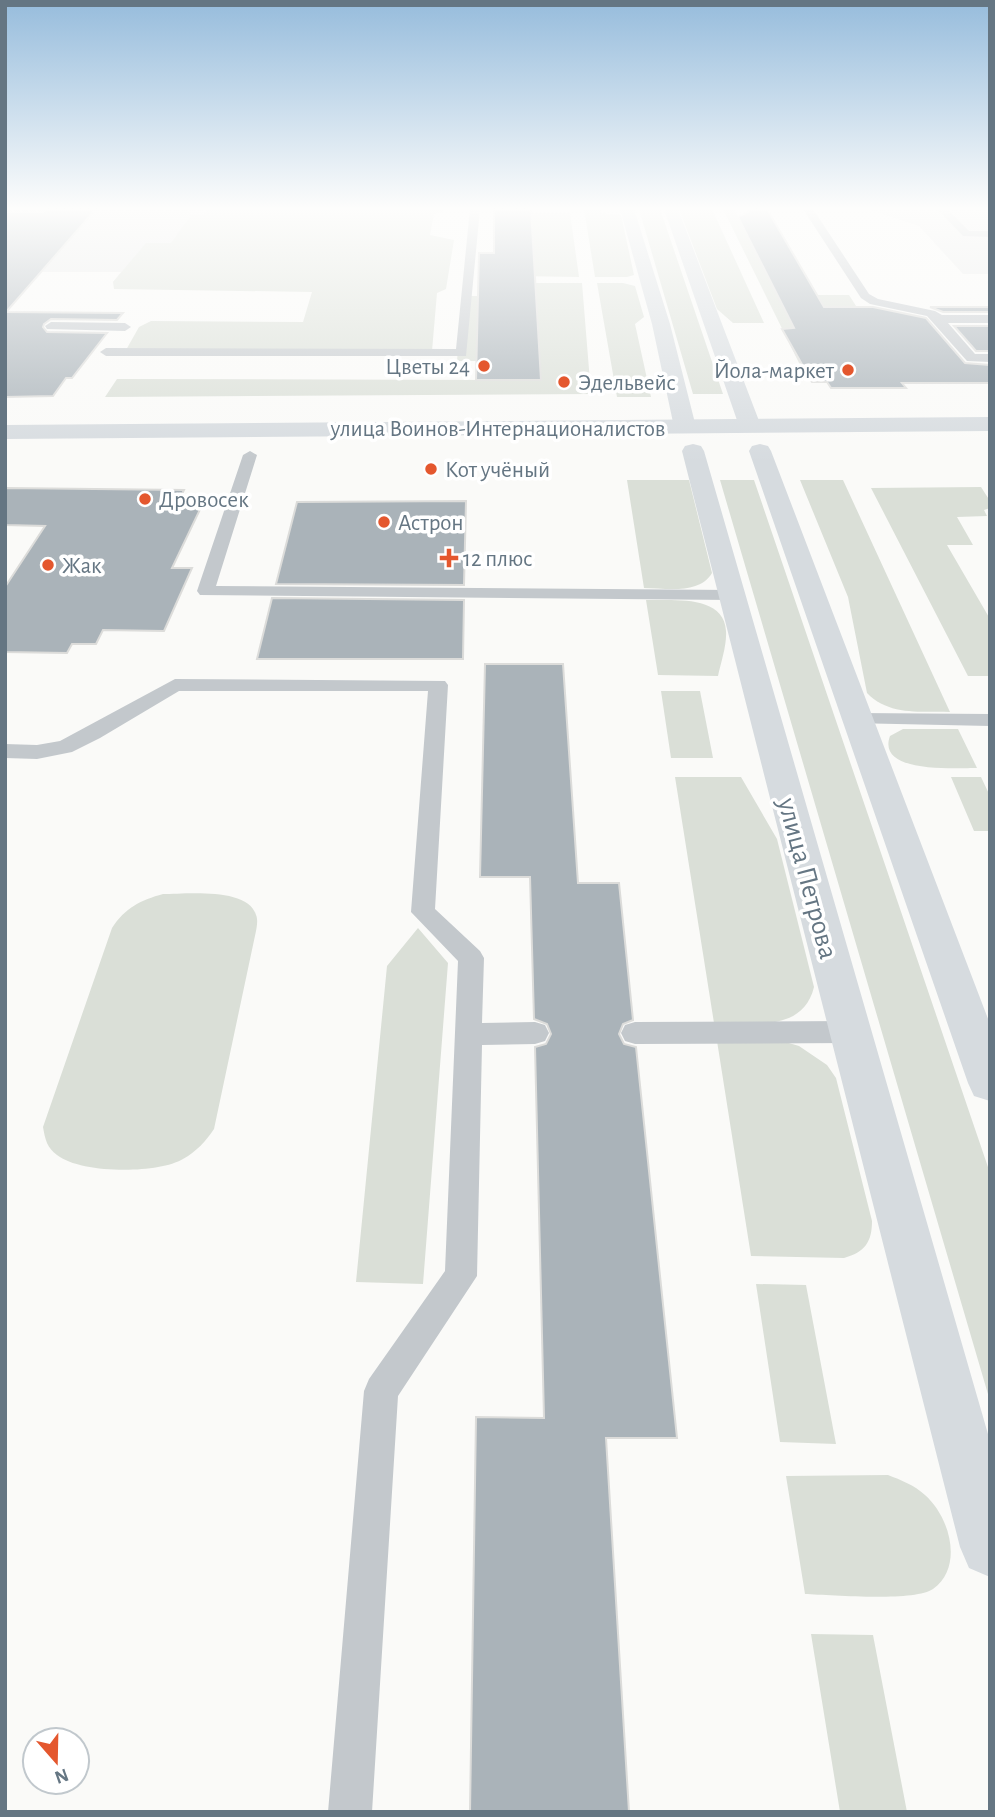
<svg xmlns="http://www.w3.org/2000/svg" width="995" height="1817" viewBox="0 0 995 1817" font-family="'Alegreya Sans',sans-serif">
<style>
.built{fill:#e8e9e9}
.green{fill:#dadfd7}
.building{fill:#aab3b9;stroke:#dcdcda;stroke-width:2}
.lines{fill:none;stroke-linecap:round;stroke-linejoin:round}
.lane{fill:#c3c8cc;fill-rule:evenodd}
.secondary{fill:#d6dbdf;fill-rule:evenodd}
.primary{fill:#d6dbdf;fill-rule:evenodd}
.poi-dot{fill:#e4572e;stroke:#fff;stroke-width:2.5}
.labels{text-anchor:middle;stroke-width:7;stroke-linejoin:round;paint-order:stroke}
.far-poi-label{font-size:23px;fill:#657683;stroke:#fff;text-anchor:start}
.far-street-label{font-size:23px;fill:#657683;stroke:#fff}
.street-label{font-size:28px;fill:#657683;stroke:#fff}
</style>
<rect width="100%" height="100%" fill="#fafaf8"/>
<path class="built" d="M5,209H382L113,282L121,272H5Z
M867,209H990V274H963L919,226Z"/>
<path class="green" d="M207,209H443V212L434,214L430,235L454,240L446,289L437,293L432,351L126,350L139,327L151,321L303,322L312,292L114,289L113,282L146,243H171L191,215H203Z
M584,209H601L602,213L621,215L634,275L627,277H595Z
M639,209H660L723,394H693Z
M679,209H712L764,323H733L717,309Z
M723,209H734L778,295H849L858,309L825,368L802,369Z
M532,213H570L579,277L516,276L534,253Z
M516,283H582L591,394L105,397L117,379L497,380L498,361H457L462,296H477V303H499Z
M597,283H623L635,286L644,317L635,324L651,397H617Z
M627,480H689L712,573C699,595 666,588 644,588Z
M720,480H754L990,1173V1401Z
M800,480H843L950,712C921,711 889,716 867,693L848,597Z
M981,487L990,501V508L984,510L987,516L957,517L973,545H947L990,619V676H968L871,488Z
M646,600C672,601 724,594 726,631C727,645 721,662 718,676L658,675Z
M661,691H700L713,758H671Z
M903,729H958L977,768C957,768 876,774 890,736Z
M675,777H741L777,839L814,987C803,1033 751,1023 714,1023Z
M951,777H981L990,796V831H974Z
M163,894C186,894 248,887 256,915C258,919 257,926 256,931L214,1129C206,1141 196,1152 183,1159C158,1174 81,1174 57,1155C47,1148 45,1139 43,1127L112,928C125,908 141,900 163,894Z
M418,928L448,963L423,1284L356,1282L387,966Z
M717,1041H782L799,1046L827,1065L836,1078L872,1221C872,1242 865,1252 844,1258L751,1256Z
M756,1284L806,1285L836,1444L780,1442Z
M888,1475C901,1480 914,1485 925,1495C950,1517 964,1567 933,1589C915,1602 830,1595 805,1594L786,1476Z
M811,1634L873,1635L907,1812H840Z"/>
<path class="building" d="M46,209H96L6,312L123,313L117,320L51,319L44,324L43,327L47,332L107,333L72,378H66L53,396L5,397V212H43Z
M494,209H531L541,380H476L479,253H494Z
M753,209H767L824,307H873L926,318L965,363L990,365V383H902L906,388H831L827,382H812L782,329L794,328L738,217Z
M930,307H990V312H943Z
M954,326H990V351H976Z
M5,488L184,490L179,500L204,501L172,568H192L164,631L103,630L96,644H72L67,653L5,652V587L45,526L5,525Z
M466,501L464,585L276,584L297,502Z
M272,598L464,600L463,659H257Z
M485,664H563L578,883H619L633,1020L623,1024L619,1034L624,1044L636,1047L677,1438H606L629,1812H470L476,1417L544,1418L535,1047L546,1044L551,1034L547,1024L534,1019L530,877H480Z"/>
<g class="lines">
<path class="lane" d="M470,209H480L466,356H106L100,352L106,348L456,349Z
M803,209H813L869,294L878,299L935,311L942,315H990V323H948L975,354H990V362L967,361L927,316L870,304L861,298Z
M937,209H947L969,231H990V237L963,236Z
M51,322L125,323L131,327L125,331L47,329L45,326Z
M250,451L257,455L216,586L732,590L741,595L732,600L200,595L197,591L243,455Z
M175,679L445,681L448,685L435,909L480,951L484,958L482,1023L535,1022L545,1025L549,1033L545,1041L535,1044L482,1045L477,1276L398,1396L372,1812H328L364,1391L369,1379L445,1271L458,961L411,912L428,691H179L100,738L72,752L37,759L5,758V744L37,745L60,741Z
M857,713L990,714V726L850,723L847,719L850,715Z
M850,1021L860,1024L864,1032L860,1040L850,1043L635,1044L625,1041L621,1033L625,1025L635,1022Z"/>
<path class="secondary" d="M620,209H634L670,324L696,427L693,432H677L674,427L652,324Z
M664,209H678L761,426L758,431H742L739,426Z
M693,444L701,446L704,451L990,1441V1577L969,1568L960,1547L682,451L685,446Z
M760,444L768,446L771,451L990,1024V1101L974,1096L968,1083L749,451L752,446Z"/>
<path class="primary" d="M990,417V431L5,439V425Z"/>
</g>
<linearGradient id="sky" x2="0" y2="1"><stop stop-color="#96bcdc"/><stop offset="0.45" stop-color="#fdfdfc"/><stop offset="1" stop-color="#fdfdfc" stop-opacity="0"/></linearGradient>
<rect width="995" height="463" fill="url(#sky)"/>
<g class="poi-dot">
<circle cx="484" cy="366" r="7"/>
<circle cx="848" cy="370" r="7"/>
<circle cx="564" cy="382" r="7"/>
<circle cx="431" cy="469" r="7"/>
<circle cx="145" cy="499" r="7"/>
<circle cx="384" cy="522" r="7"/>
<path d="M445.5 547.5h7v7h7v7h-7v7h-7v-7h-7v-7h7z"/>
<circle cx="48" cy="565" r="7"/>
</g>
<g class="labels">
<g class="far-poi-label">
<text x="470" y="374" text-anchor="end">Цветы 24</text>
<text x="834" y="378" text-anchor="end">Йола-маркет</text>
<text x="578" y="390">Эдельвейс</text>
<text x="445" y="477">Кот учёный</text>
<text x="159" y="507">Дровосек</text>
<text x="398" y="530">Астрон</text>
<text x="463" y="566">12 плюс</text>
<text x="62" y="573">Жак</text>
</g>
<g class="far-street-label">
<text x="498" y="436">улица Воинов-Интернационалистов</text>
</g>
<g class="street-label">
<text transform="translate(809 878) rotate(75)" y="10">улица Петрова</text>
</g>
</g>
<rect width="995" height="1817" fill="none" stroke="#657683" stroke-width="14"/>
<g transform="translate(56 1761) rotate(160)"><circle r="33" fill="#ffffff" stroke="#c1c8cd" stroke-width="2"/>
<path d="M0-5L12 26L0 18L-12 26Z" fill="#e4572e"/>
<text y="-10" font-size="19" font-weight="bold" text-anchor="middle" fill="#657683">N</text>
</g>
</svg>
